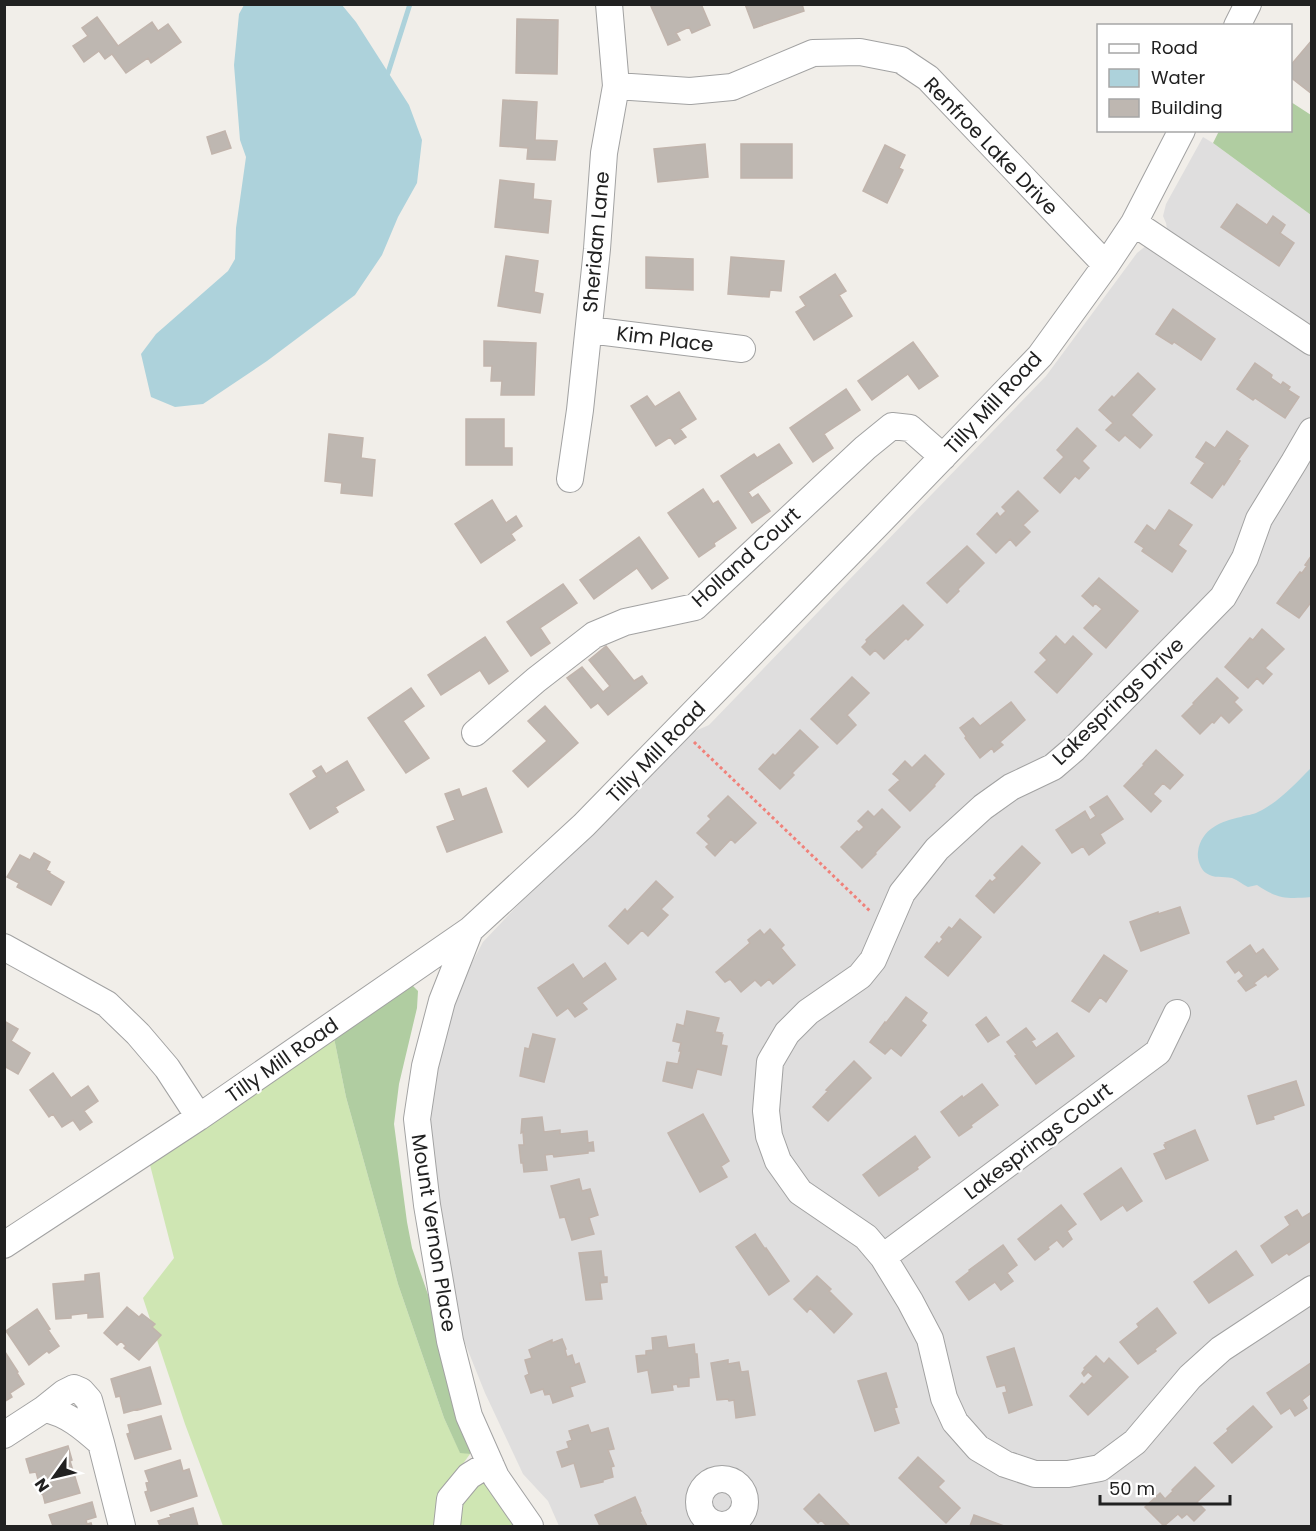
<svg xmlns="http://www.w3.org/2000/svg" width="1316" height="1531" viewBox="0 0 1316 1531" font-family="Poppins,sans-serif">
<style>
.residential{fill:#dfdede}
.grass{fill:#cfe6b3}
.forest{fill:#b0cda1}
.water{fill:#add2db}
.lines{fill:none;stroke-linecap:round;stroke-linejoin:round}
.stream{stroke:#add2db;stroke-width:5}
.building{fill:#beb7b1;stroke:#c1b4ac;stroke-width:1.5}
.minor-casing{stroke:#a2a2a2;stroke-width:28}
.path{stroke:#f0817a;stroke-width:3;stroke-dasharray:3 3;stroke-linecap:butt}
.minor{stroke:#fff;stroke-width:26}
.labels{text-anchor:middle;stroke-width:4.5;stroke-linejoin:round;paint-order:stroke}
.street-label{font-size:20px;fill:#212121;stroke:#fff}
</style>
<rect width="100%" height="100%" fill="#f1eee9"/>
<path class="residential" d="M1203,137L1213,143L1311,215V1526H559L548,1501L523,1474L485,1393L449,1303L424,1117L458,989L483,942L551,870L686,735L709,725L1046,376L1137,253L1167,229L1166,223L1163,216L1166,204Z"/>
<path class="grass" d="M334,1038L346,1097L398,1284L444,1418L460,1452L470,1454L447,1486L442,1526H223L185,1424L143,1298L174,1258L150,1165Z
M483,1482L495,1488L522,1526H461L460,1512L469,1488Z"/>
<path class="forest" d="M1291,102L1311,115V215L1213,143L1219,131L1290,130Z
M410,983L418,991L417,1008L399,1084L394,1124L407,1222L412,1248L435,1315L474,1447L470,1454L460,1453L444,1418L398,1284L346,1097L334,1038Z"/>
<path class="water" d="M244,5H342L356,22L409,105L422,140L417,183L398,217L382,255L355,295L267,361L203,404L175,407L151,397L141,354L156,334L228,271L235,259L236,228L246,157L240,140L234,65L239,14Z
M1311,768V897C1287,899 1278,899 1257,885L1248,887C1243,885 1238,880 1232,878C1223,876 1214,879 1206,873C1200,869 1197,858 1198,852C1201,829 1221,821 1241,817C1246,815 1253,815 1258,812C1279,802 1295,784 1311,768Z"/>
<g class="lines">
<path class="stream" d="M388,73L410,4"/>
</g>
<path class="building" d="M650,4H701L710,25L692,33L689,27L676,33L680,40L668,45Z
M745,4H802L804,11L754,28Z
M97,17L118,46L152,22L158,31L168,24L181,42L151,63L148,58L126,73L112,54L105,59L99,51L84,62L73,46L88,36L82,28Z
M517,19L558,20L557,74L516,73Z
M1312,40V94L1290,77V66Z
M503,100L537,102L535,140L557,141L555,160L527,159L528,148L500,146Z
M225,131L231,148L212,154L207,137Z
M705,144L708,177L658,182L654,149Z
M741,144H792V178H741Z
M885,145L905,155L899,168L903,170L887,203L863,191Z
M500,180L534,184L533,199L551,201L548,233L495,227Z
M1237,204L1267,225L1273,216L1285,225L1280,233L1294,243L1279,266L1221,227Z
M506,256L538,261L534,292L543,294L540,313L498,306Z
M646,257L693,259V290L646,288Z
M731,257L784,261L781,291L770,290L769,297L728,294Z
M835,274L846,291L839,295L852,316L814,340L796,312L806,306L800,297Z
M1173,309L1215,339L1201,360L1174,342L1172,344L1156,334Z
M484,341L536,343L534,395H501L502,381H491L492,366H484Z
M913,342L938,376L919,389L908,374L872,400L858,381Z
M1255,363L1272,375L1271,378L1281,385L1283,382L1290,387L1288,390L1299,397L1285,418L1255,398L1253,400L1237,389Z
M1138,373L1155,389L1131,415L1152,435L1140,448L1125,435L1119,441L1106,430L1113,423L1099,410L1112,396L1114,398Z
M846,389L860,410L824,434L833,448L813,462L790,428Z
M679,392L696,419L680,429L686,437L675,444L670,437L656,446L631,406L647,396L655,407Z
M466,419H504V448H512V465H466Z
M1077,428L1096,446L1082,461L1089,468L1079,479L1075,476L1060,493L1044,478L1064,457L1057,450Z
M1227,431L1248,446L1238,460L1240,461L1224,485L1223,483L1212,498L1191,483L1205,463L1196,457L1206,442L1215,448Z
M329,434L363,438L361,458L375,460L372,496L341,493L342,483L325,481Z
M779,444L792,463L748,492L752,498L758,494L770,511L752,523L721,476L754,454L757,458Z
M703,489L713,504L718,501L736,528L714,543L715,546L699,557L668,513Z
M1018,491L1038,511L1023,525L1030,532L1016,546L1010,539L996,553L977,534L997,513L1000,517L1006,511L1002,507Z
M492,500L506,523L516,516L522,526L511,534L515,540L481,563L455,524Z
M1169,510L1192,525L1178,545L1186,551L1172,572L1142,551L1144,548L1135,542L1147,525L1155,531Z
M639,537L668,578L652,589L637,568L594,599L580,580Z
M967,546L984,563L958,589L959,591L947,603L927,583Z
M1312,555V601L1299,618L1277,603L1300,572L1302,573L1307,566L1305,565Z
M1099,578L1138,611L1106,648L1084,628L1102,609L1095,603L1093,606L1082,596Z
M563,584L577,603L540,628L550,643L531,656L507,622Z
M903,605L923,625L908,640L906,638L884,659L875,650L870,655L862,647L867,642L866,640Z
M1262,629L1284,649L1265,668L1272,674L1263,684L1257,678L1248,688L1225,667L1250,638L1253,640Z
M1056,636L1065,645L1073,636L1092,654L1057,693L1035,672L1047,660L1040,653Z
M485,637L508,671L489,684L480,670L441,695L428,675Z
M606,646L634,681L642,676L647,683L608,715L598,703L591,708L567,678L582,667L603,692L610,686L589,660Z
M852,677L869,693L847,715L856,725L837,744L811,719Z
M1217,678L1238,698L1234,702L1242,710L1229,723L1221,715L1214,723L1212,722L1200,734L1182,716L1194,704L1193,703Z
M411,688L424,706L403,721L429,758L406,773L368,718Z
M1011,702L1025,720L1000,742L1003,745L994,752L992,748L980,758L965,738L966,736L960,728L973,718L980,726Z
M545,706L578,743L528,787L513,771L547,741L528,721Z
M800,730L818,747L792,773L794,775L780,789L759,769L773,754L775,756Z
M1156,750L1183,775L1170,789L1163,783L1153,794L1161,801L1151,812L1124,786L1144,765L1143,764Z
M925,755L944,774L934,785L935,786L910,811L889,790L900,780L893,774L905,761L912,768Z
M347,761L364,790L335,807L338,812L310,829L290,794L317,777L313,771L321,766L326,774Z
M486,788L502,832L447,852L437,827L455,820L445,794L459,789L462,797Z
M728,796L756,823L735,843L731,839L715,856L706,847L709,844L697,833L711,819L708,816Z
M1107,796L1123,819L1100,834L1105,843L1089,855L1083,846L1072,853L1056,830L1085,811L1090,820L1096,816L1090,807Z
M882,809L900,827L875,853L876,854L862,868L841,847L857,831L859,832L864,827L858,821L868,811L874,817Z
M1022,846L1040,863L994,913L976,896L990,880L992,882L997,878L994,875Z
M34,853L50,862L46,870L50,872L49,873L64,882L51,905L17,887L19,883L7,877L20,855L30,860Z
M656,881L673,897L661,909L668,915L648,936L642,930L628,944L609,926L625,909L627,912Z
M1180,907L1189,933L1141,951L1130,922L1158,912V914Z
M960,919L981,937L948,976L925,957L937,942L939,944L943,939L941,937L949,927L952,929Z
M770,929L784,945L781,948L795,965L773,984L769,979L761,986L755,980L741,992L730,979L725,982L716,972L750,943L748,940L760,930L764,935Z
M1250,945L1256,954L1263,949L1278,969L1268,977L1266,974L1254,983L1256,985L1246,991L1238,981L1244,976L1239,970L1235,973L1227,962Z
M1104,955L1127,971L1106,1002L1100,997L1089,1012L1072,1001Z
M605,963L616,979L582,1003L587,1009L575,1017L568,1008L557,1016L538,988L573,964L583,979Z
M906,997L927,1013L921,1021L926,1025L901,1056L891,1048L885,1054L870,1042L885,1022L886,1023Z
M687,1011L719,1018L715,1032L722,1033L721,1035H723L721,1045L727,1046L721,1075L697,1069L692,1088L663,1081L667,1062L678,1064L681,1051H679L681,1043L673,1041L677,1024L684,1026Z
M986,1017L999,1035L988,1042L976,1025Z
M4,1021L18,1029L11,1041L30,1053L18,1074L4,1066Z
M1026,1028L1035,1039L1031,1041L1036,1048L1057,1033L1074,1056L1036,1084L1015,1056L1017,1055L1007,1042Z
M533,1034L555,1039L544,1082L520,1076L525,1048L529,1049Z
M854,1061L871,1078L828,1121L813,1107L828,1091L826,1090Z
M53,1073L71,1098L88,1086L98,1101L84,1111L92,1122L80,1130L73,1120L62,1127L53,1114L49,1117L30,1090Z
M1296,1081L1304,1105L1273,1116L1274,1119L1257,1124L1248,1096Z
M982,1084L998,1105L971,1125L972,1127L959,1136L941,1112L962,1096L963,1098Z
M703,1114L729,1161L721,1166L727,1177L700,1192L668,1133Z
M542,1117L544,1132L560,1130V1134L587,1131L588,1143L593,1142L594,1151H588V1153L554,1157L553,1154L545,1155L547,1170L524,1172L523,1163H521L519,1145H524L523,1132L521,1133L522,1119Z
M1195,1130L1208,1160L1166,1179L1154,1154L1166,1149L1164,1145L1166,1144L1165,1143Z
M915,1136L930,1157L917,1167L918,1169L879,1196L863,1175Z
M1121,1168L1142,1201L1127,1211L1123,1205L1101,1220L1084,1194Z
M579,1179L582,1191L590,1189L598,1215L589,1218L594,1234L572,1240L565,1217L560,1218L551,1186Z
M1061,1205L1076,1224L1067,1231L1072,1239L1063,1247L1057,1240L1048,1247L1049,1249L1035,1260L1018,1239Z
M1297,1210L1302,1218L1310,1213L1312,1214V1240L1289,1255L1287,1253L1272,1263L1261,1246L1290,1225L1285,1217Z
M755,1234L765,1249L766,1248L789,1281L769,1295L736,1247Z
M1003,1245L1017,1265L1007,1273L1013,1281L1001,1290L995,1282L969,1300L956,1282L970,1271L969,1270Z
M601,1251L604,1277H607V1282L600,1283L602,1299L586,1300L579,1253Z
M1236,1251L1253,1275L1209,1303L1194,1282Z
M99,1273L103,1317L88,1318V1313L71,1315V1318L56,1319L53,1284L85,1281V1275Z
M817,1276L831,1289L829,1291L852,1314L834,1333L810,1308L807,1312L794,1299Z
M127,1307L139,1317L142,1314L155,1324L152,1327L161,1335L139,1360L124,1348L126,1346L121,1341L117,1345L104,1333Z
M1157,1308L1176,1333L1155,1349L1156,1351L1138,1364L1120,1342L1139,1327L1137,1324Z
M37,1309L50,1329L48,1330L59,1346L49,1353L47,1351L29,1365L6,1331Z
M666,1336L668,1348L694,1344L695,1354H697L699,1377L689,1378V1386L678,1387L677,1384L672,1385L673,1390L652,1393L648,1370L638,1372L636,1356L646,1355V1351L653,1350L652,1338Z
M562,1339L566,1349L565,1350L567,1357L572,1355L575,1365L579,1363L585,1382L570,1387L573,1396L553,1403L550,1394L545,1395L543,1389L531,1393L525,1376L529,1374L525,1360L532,1358L529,1350L552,1340V1343Z
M1014,1348L1032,1405L1009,1413L1003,1393L1007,1392L1005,1385L997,1387L987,1357Z
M5,1352L18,1372L17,1373L24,1384L10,1393L12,1397L4,1402Z
M1096,1356L1104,1364L1109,1358L1128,1377L1088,1415L1070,1396L1082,1383L1084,1385L1093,1376L1088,1372L1084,1376L1082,1373L1085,1369L1084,1368Z
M728,1360V1364L739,1362L741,1372L748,1371L755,1415L736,1418L734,1400L729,1401L728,1399L717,1400L711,1363Z
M1311,1363L1312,1396L1310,1394L1302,1400L1307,1408L1295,1416L1290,1408L1281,1414L1267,1393Z
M150,1367L161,1404L138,1410V1409L124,1413L120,1396L116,1397L111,1379Z
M886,1373L897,1407L894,1408L899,1423L875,1431L858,1381Z
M1253,1406L1272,1427L1232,1463L1214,1443L1228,1431L1227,1429Z
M161,1416L171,1449L135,1459L127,1434L130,1433L128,1425Z
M588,1425L591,1433L608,1428L614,1449L608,1450L614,1466L611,1467L613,1477L603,1480V1482L581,1487L574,1463L562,1467L557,1452L569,1448L567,1442L572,1440L569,1431Z
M68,1446L72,1460L70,1461L80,1493L45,1503L43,1495L40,1493L37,1486L39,1483L36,1472L30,1473L26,1459Z
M918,1457L944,1481L938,1487L960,1508L946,1523L899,1478Z
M180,1460L183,1471L189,1469L197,1496L151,1511L145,1492L148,1491L146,1483L149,1482L145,1471Z
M1195,1467L1214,1486L1197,1502L1205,1510L1194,1521L1187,1514L1182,1518L1178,1514L1164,1526L1145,1507L1160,1493L1165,1499L1173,1491L1172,1490Z
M819,1494L850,1526H827L821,1520L818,1523L804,1509Z
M635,1497L641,1511L640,1512L647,1526H600L595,1515Z
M92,1502L96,1517L86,1520L87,1524L91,1523L92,1526H53L49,1515Z
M193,1508L198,1526H160L158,1521L171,1517L170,1515Z
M974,1515L1004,1526H970Z"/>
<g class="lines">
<g class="minor-casing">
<path id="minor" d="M1237,26L1248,4
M616,86L690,91L732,87L813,53L860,52L901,60L928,78L1106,265
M1134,223L1312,342
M589,330L742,349
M1312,431L1294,462L1259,519L1245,558L1223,597L1074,749L1053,767L1011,787L983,807L937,849L902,893L873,960L860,976L808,1012L787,1033L770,1062L766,1111L769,1136L778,1161L800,1192L866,1237L883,1257L910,1301L930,1339L944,1398L955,1422L978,1448L1005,1464L1035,1474H1068L1100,1468L1135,1442L1190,1377L1221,1349L1312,1289
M570,479L580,410L597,249L604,153L616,86L609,4
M475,733L536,680L594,635L625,622L695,607L865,448L892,426L910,428L943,457
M470,930L442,1001L425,1066L417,1119L427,1205L450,1341L469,1416L496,1477L530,1526
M4,947L107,1004L138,1034L167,1068L199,1117
M4,1245L199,1117L470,930L584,825L876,526L1040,356L1106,265L1134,223L1182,130
M883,1257L1158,1052L1177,1013
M44,1409C67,1413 84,1428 101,1443
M4,1435L44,1409L64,1393L74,1388L81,1391L89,1400L101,1443L122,1526
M699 1502a23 23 0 1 1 46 0a23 23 0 1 1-46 0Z
M447,1526L450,1499L469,1476L490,1463"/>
</g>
<path class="path" d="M694,742L871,912"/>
<use href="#minor" class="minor"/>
</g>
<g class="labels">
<g class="street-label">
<text transform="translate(991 146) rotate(46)" y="7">Renfroe Lake Drive</text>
<text transform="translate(596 242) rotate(-85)" y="7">Sheridan Lane</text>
<text transform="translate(665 339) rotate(7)" y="7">Kim Place</text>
<text transform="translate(993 403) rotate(-47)" y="7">Tilly Mill Road</text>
<text transform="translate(746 557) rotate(-42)" y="7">Holland Court</text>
<text transform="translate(1118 701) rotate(-44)" y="7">Lakesprings Drive</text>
<text transform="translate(656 752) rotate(-46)" y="7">Tilly Mill Road</text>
<text transform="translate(282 1060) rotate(-35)" y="7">Tilly Mill Road</text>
<text transform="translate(1038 1141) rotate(-37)" y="7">Lakesprings Court</text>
<text transform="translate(434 1233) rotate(81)" y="7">Mount Vernon Place</text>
</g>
</g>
<rect width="1316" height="1531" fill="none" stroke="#212121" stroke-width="12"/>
<rect x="1097" y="24" width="195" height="108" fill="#ffffff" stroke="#a6a6a6" stroke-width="1.5"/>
<rect x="1109" y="44" width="30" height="9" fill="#ffffff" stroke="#a6a6a6" stroke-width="1.5"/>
<text x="1151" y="54" font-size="18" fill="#212121">Road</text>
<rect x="1109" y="69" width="30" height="18" fill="#add2db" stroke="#a6a6a6" stroke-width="1.5"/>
<text x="1151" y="84" font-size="18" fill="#212121">Water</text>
<rect x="1109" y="99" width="30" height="18" fill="#beb7b1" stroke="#a6a6a6" stroke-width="1.5"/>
<text x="1151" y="114" font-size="18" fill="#212121">Building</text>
<g transform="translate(54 1477) rotate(236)" stroke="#ffffff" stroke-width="4.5" paint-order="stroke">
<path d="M0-4.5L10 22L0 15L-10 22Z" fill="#212121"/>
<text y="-9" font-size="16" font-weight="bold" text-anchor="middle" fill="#212121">N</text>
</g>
<path d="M1100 1495v9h130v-9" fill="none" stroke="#212121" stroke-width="3"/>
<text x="1109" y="1495" font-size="18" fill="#212121" stroke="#ffffff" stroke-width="4.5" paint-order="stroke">50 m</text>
</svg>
